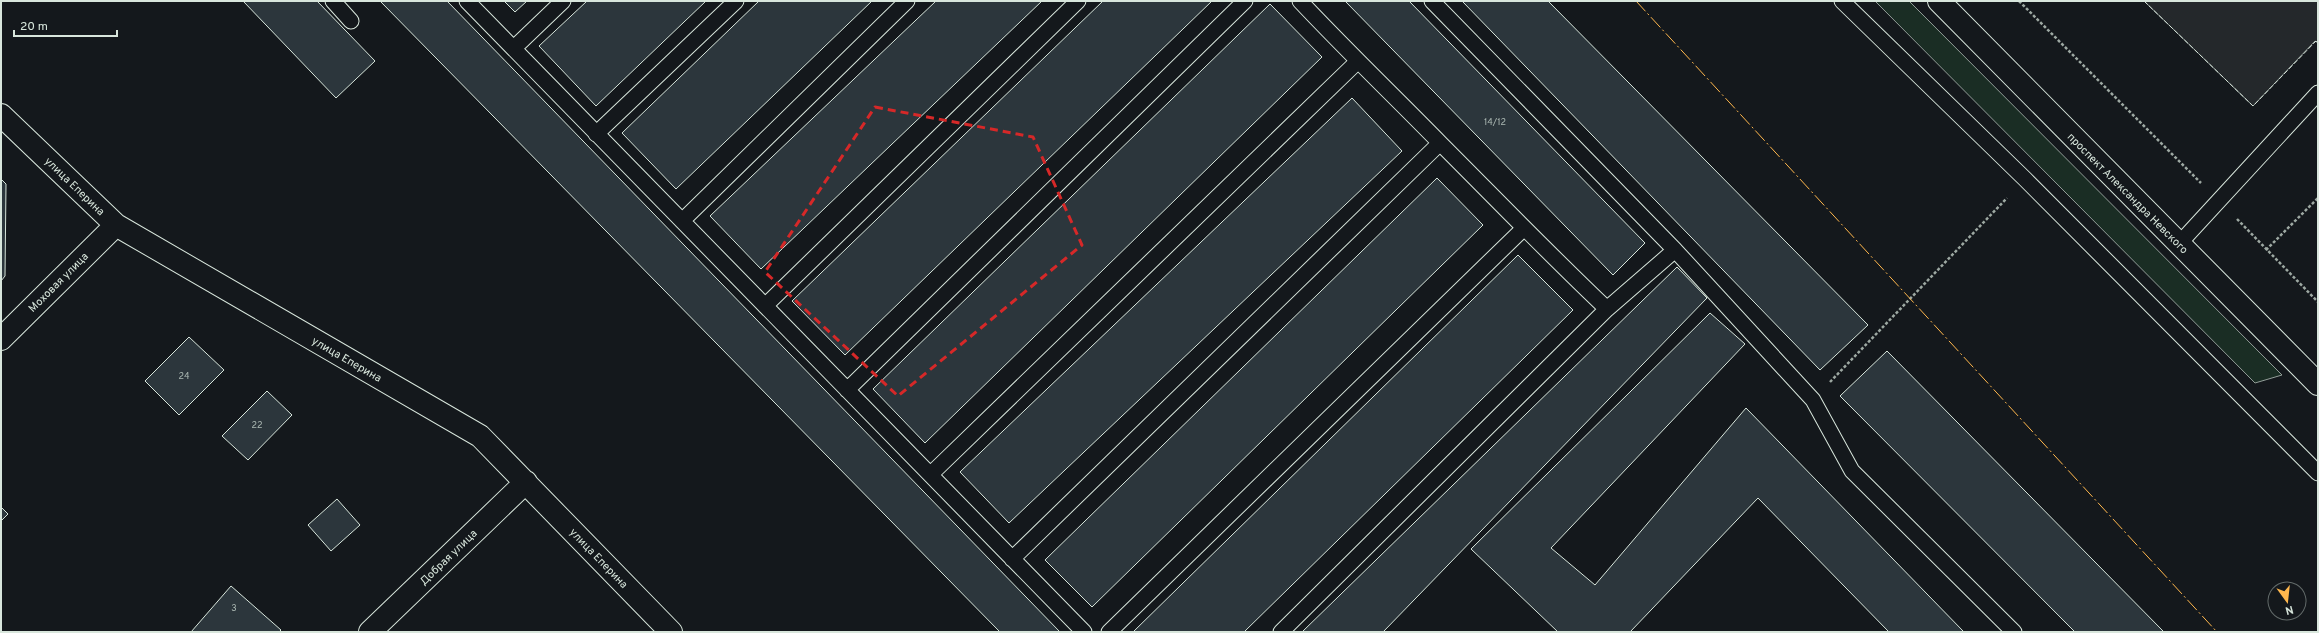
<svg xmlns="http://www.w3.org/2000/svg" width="2319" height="633" viewBox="0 0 2319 633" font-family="Overpass,sans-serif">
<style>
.green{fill:#1a2d24;stroke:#939e99}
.parking{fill:#24282b;stroke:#939e99}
.building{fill:#2c363c;stroke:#d8e6dc}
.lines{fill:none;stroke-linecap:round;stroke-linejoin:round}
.lane-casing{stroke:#d8e6dc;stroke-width:17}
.street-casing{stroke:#d8e6dc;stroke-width:24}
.secondary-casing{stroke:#d8e6dc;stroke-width:24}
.path{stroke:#9da8a2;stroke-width:2.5;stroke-dasharray:3 2;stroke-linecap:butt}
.lane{stroke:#14181c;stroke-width:15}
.street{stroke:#14181c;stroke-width:22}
.secondary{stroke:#14181c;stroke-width:22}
.fence{stroke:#d8e6dc;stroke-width:1;stroke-dasharray:5 2;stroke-linecap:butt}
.power{stroke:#ffb74d;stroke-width:1;stroke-dasharray:14 3 2 3;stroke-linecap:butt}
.marked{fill:none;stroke:#d62828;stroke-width:3;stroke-dasharray:8 5;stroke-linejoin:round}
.labels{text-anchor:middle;stroke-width:3;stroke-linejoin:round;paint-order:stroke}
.number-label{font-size:9px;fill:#adbab4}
.street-label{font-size:11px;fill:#d8e6dc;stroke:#14181c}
</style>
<rect width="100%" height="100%" fill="#14181c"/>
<path class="green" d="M1875,1H1909L2282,375L2255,383Z"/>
<path class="parking" d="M2144,1H2318V43L2315,41L2253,106Z"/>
<path class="building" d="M243,1H317L375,61L336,98Z
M380,1H447L1060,632H1000Z
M504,1H527L515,12Z
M587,1H706L596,106L539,46Z
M759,1H872L676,189L622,133Z
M936,1H1042L761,269L710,216Z
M1103,1H1212L845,355L792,301Z
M1345,1H1409L1645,243L1613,275Z
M1462,1H1548L1868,325L1820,370Z
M1270,4L1322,57L925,443L873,389Z
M1352,98L1402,151L1009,523L960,472Z
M1437,178L1483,225L1092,607L1045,560Z
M1,179L6,184L5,276L1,281Z
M1518,255L1573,310L1244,632H1133Z
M1677,267L1707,298L1383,632H1302Z
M1710,313L1745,344L1551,548L1595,585L1746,408L1964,632H1889L1758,498L1630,632H1558L1471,549Z
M189,337L224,370L179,415L145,381Z
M1887,351L2164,632H2075L1840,396Z
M267,391L292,415L248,460L222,436Z
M337,499L360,525L331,551L308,525Z
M1,507L8,514L1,521Z
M231,586L281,630L279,632H191Z"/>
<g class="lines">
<g class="lane-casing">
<path id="lane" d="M333,1L351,21
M467,1L1084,632
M1432,1L1675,250L1813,400L1852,471L2014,632
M1842,1L2025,179L2318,473
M514,48L563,1
M596,134L736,1
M682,221L907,1
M2178,245L2318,93
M765,306L1078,1
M1607,309L1675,250
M847,390L1245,1
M931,474L1357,62
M1012,559L1440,143
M1109,632L1523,229
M1281,632L1607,309C1550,255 1496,199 1441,144C1394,96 1346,50 1300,1"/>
</g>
<g class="street-casing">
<path id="street" d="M1,115L116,225L480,436L671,632
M1,339L116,225
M370,632L526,482"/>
</g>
<g class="secondary-casing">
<path id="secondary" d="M1939,1L2318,384"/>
</g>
<path class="path" d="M2019,1L2201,183
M2237,219L2318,302
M2266,250L2318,198
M1830,382L2007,198"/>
<use href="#lane" class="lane"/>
<use href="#street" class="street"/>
<use href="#secondary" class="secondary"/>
<path class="fence" d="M2144,1L2253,106L2316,41L2318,43"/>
<path class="power" d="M1636,1L2217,632"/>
</g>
<path class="marked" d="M875,107L1033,137L1082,245L898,396L765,272Z"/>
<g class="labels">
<g class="number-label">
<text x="1495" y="125">14/12</text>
<text x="184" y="379">24</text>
<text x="257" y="428">22</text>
<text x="234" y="611">3</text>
</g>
<g class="street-label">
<text transform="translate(75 186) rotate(44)" y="4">улица Еперина</text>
<text transform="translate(2128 193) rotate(45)" y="4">проспект Александра Невского</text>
<text transform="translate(58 282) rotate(-45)" y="4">Моховая улица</text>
<text transform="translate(347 359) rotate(30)" y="4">улица Еперина</text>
<text transform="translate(448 557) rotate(-44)" y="4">Добрая улица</text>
<text transform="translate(599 558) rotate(46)" y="4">улица Еперина</text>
</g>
</g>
<rect width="2319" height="633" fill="none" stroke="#d8e6dc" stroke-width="4"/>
<g transform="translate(2287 601) rotate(165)"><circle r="19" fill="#14181c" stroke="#626a69"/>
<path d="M0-3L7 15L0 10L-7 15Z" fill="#ffb74d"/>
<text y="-6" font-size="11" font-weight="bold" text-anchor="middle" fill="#d8e6dc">N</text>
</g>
<path d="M14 30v6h103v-6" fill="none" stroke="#d8e6dc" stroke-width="2"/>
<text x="20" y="30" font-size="12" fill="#d8e6dc" stroke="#14181c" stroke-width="3" paint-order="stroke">20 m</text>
</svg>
